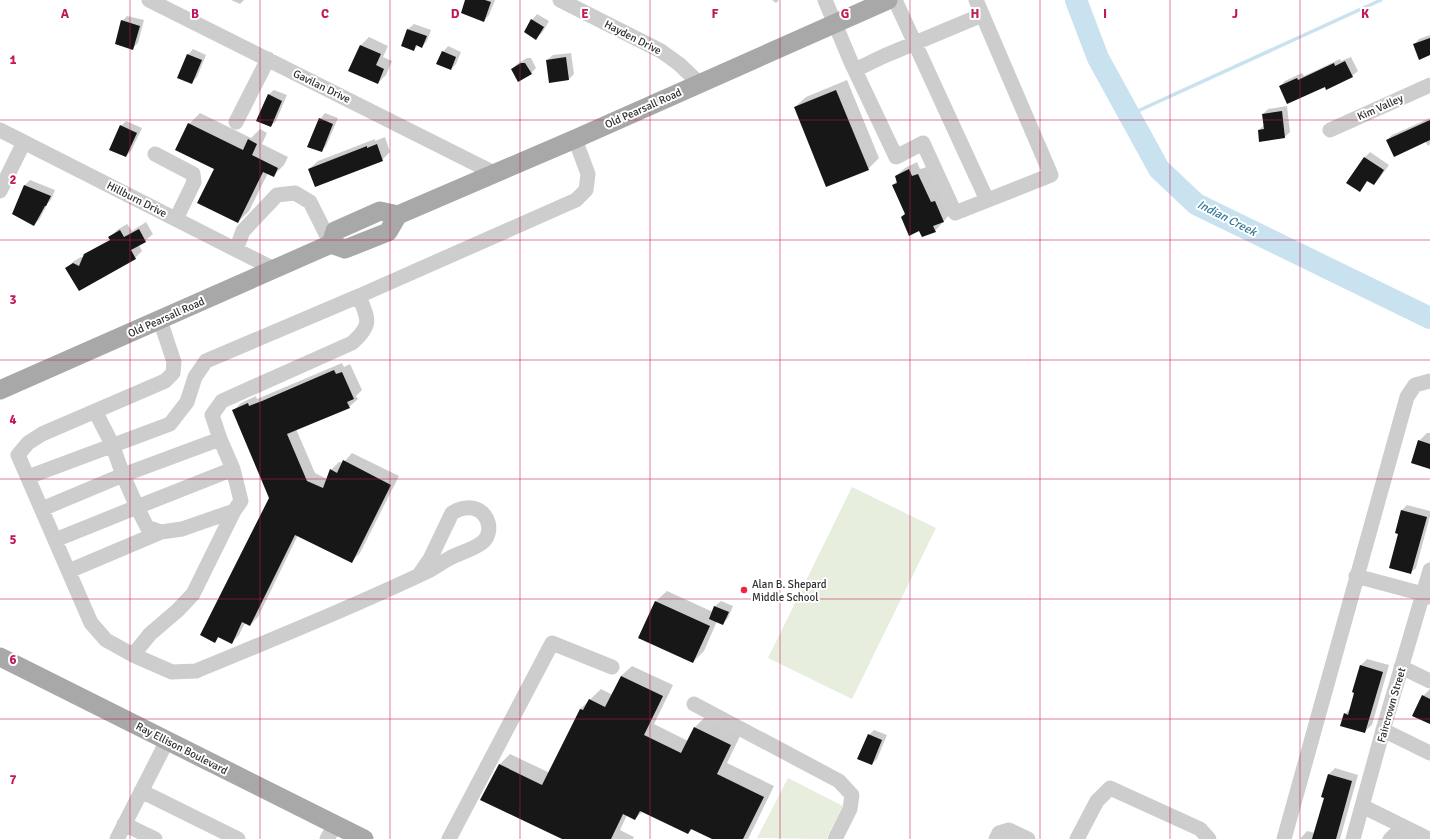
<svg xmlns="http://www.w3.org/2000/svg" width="1430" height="839" viewBox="0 0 1430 839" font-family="Signika,sans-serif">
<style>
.green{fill:#e7eedd}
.shadow{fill:#0003}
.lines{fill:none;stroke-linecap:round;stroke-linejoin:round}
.stream{stroke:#c8e2ef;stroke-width:3.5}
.river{stroke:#c8e2ef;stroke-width:22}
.building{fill:#171717}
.minor{stroke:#cdcdcd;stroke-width:15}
.major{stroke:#a8a8a8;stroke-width:19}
.grid{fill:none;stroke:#c2185b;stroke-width:1;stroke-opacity:0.55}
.poi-dot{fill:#f32543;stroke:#fff;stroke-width:1.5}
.labels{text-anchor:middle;stroke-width:4;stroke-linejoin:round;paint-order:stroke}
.street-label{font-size:11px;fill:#303030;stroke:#fff}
.poi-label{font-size:11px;fill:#303030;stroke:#fff;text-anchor:start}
.water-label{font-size:12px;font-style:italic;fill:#367a99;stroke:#fff}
.grid-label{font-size:13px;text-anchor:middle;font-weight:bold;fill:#c2185b;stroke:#fff;stroke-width:4;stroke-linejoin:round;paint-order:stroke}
</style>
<rect width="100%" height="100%" fill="#fff"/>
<path class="green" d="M852,487L936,528L852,699L768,658Z
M788,778L843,806L826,839L757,838Z"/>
<path class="shadow" d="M231,0H244L240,4Z
M467,0H495L489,15L484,21Z
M772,0H779L776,3Z
M537,14L549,21L542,33L536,38L532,20Z
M127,16L144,20L138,43L133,48L122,21Z
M414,24L431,30L427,41L422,47L418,45L414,50L402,46L408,29Z
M1430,35V54L1414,45L1419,39Z
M369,37L388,46L383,57L392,61L386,75L378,83L350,70L361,45Z
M448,46L461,52L456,64L451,69L443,52Z
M193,49L206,55L197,77L192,82L188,55Z
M571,53L574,74L569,79L550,82L547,60L553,55Z
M1351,57L1358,71L1352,76L1325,86H1280L1285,81L1302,73L1304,76L1340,59L1341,61Z
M527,58H531L536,68L531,73L512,69L517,64Z
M847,80L879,158L868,169L795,107L806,97Z
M274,90L287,95L276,121L271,126L268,95Z
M1287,106L1290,132L1285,137L1259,130L1264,125L1263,114L1268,109Z
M200,113L251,138L260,129L267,133L262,144L288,157L284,165L273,176L268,173L249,211L238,222L215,169L189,124Z
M325,113L338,118L326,146L321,151L320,119Z
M1430,118V144L1428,146L1425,141L1387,140L1392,135Z
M126,121L142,128L131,151L126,156L121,126Z
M385,137L390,152L382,160L309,169L318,161L375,139V141Z
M1370,152L1389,165L1379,179L1374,184L1368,180L1360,190L1365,157Z
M917,162L920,169L927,167L951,213L935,231L920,230L902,217L906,213L893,185L898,180L896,176L905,168Z
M30,180L55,190L51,200L48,203L39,220L33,225L13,214L25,185Z
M146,222L153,234L145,241L139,245L142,251L135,258L67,268L74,261L81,257L84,258L89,251V253L115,238L114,236L90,250L110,238L117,230L127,224L132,231Z
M342,363L344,367L350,364L362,390L356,396L358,399L349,407L296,429L315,473L327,479L331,470L339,462L343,463L352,453L399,476L360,553L352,561L298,535L258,617L250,625L245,623L239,635L231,643L219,637L215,642L270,498L233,411L241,403L256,396L257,399Z
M1427,433H1430V468L1419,441Z
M1407,505L1430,511V516L1416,568L1410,573L1400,533L1402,510Z
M667,591L713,612L715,606L721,601L733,606L728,618L723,623L717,621L704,651L693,662L656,601Z
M1367,659L1389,665L1372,725L1365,731L1345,714L1351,708L1360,666Z
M632,666L673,685L654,724L688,741L694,728L705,717L741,734L727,763L774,786L748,839H714L693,828L688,833L643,811L635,819L627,815L620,830L634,837L633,839H564L499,765L510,754L550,773L580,709L601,689L613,695L621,676Z
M1430,689V723L1423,696Z
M874,730L887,735L877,759L872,764L869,735Z
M1335,768L1358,775L1340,839H1300L1307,831L1315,833L1325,797L1329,774Z
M1392,827L1418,839H1382L1384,835Z"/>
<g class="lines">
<path class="stream" d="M1129,115L1381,0"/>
<path class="river" d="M1076,0L1098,58L1159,169L1196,204L1430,318"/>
</g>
<path class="building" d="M465,0H485L491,2L484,22L461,13Z
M531,19L544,27L536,40L524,32Z
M121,20L140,26L133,50L115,44Z
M407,29L427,36L422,48L416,45L414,51L401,46Z
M1430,38V55L1419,60L1413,44Z
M360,45L381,54L376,65L384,69L378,84L348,71Z
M442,51L456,57L451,70L436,64Z
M187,54L202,60L192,84L177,78Z
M566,57L569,80L549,83L546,60Z
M1345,61L1353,77L1326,90L1325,87L1287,104L1279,86L1297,78L1298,80L1334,63L1335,66Z
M521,63H525L532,74L518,82L511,69Z
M836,90L869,170L826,187L794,107Z
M268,94L282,101L271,127L256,121Z
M1282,111L1285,138L1259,142L1258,130L1264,129L1262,114Z
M319,118L333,124L322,152L307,147Z
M1430,120V140L1394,157L1386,140Z
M188,123L243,150L248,139L257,144L252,155L278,168L274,177L263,172L238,223L197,203L214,169L175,150Z
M120,125L137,133L126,157L109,150Z
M377,144L383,161L315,187L308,169L367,146V148Z
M1364,157L1384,170L1374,185L1367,181L1360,192L1346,183Z
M909,169L912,176L918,174L931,202L935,201L944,222L933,226L936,232L922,237L919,231L909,236L901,217L905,214L892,185L897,183L895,176Z
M24,185L51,196L46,206H45L34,226L12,214Z
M139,229L146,242L131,250L136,259L79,291L65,268L73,263L79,266L84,254L110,240L108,237L120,230L124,237Z
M334,370L336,374L342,372L354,399L347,402L350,408L287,434L307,481L323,488L330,469L337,473L343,460L391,485L352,563L295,535L250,626L242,622L232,644L218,637L215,643L200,635L269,498L232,410L248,403L249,406L262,401Z
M1418,440L1430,444V469L1411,463Z
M1401,510L1427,517L1411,574L1389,568L1398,534L1395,533Z
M655,601L710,626L693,663L638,638Z
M714,606L729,612L723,625L709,619Z
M1360,665L1383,672L1365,733L1340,726L1344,713L1348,715L1354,693L1352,692Z
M621,676L663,696L644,735L681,753L694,727L731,745L717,774L764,797L743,839H712L691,829L688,834L640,811L635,820L623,814L611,839H562L480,800L499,764L542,785L580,709L583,710L589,699L605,707Z
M1422,695L1430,699V724L1412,716Z
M868,734L882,740L872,765L857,759Z
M1328,774L1352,781L1336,839H1312L1324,798L1321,797Z"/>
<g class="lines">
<path class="minor" d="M149,0L494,173
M560,0L661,51L679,64L699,83
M825,0L851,62L896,157L923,143L955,213L1051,175L976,0
M895,0L987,200
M855,70L884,56L982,15
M236,122L268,59
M0,130L274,269
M1330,130L1430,85
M155,154L193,174L194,182L176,219
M0,191L24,142
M236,250L243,231L277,195L295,193L310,202L331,244
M160,320L174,362L173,373L165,381L42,434L28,443L18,455L91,623L106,640L133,655L172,672L196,671C273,639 351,608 426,572C435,568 442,562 450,558C460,553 471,550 480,544C500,532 484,494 452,513L430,559L419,575
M95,411L112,444L123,475L220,439L212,415L222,401L352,343C373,324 368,320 359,296L576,200L586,190L588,174L575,139
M28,477L170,424L187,402L195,377L206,361L359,296
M42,509L123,475L137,507L233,469L220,439
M55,540L137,507L147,527L161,532L182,529L234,511L241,501L233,469
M69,571L161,532
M1356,576L1423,594L1430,597
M133,655L150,634L178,610L193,594L234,511
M1401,667L1430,681
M694,704L839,781L852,795L850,809L835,839
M1383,730L1430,753
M141,791L238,839
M1362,806L1429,839
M124,824L155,839
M117,839L167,741
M327,839L335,825
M449,839L552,643L612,667
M996,839L999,833L1009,830L1028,839
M1077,839L1097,801L1110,788L1200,829L1209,839
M1284,839L1407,397L1415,385L1430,381
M1353,839L1383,730L1430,570"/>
<path class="major" d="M331,244L335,231L380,211L398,215L575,139L888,0
M0,390L331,244L345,249L388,232L398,215
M0,657L364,839"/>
</g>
<path class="grid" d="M130,0V839M260,0V839M390,0V839M520,0V839M650,0V839M780,0V839M910,0V839M1040,0V839M1170,0V839M1300,0V839M0,120H1430M0,240H1430M0,360H1430M0,479H1430M0,599H1430M0,719H1430"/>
<circle class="poi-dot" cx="744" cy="590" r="4"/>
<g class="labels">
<g class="street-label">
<text transform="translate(633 37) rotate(27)" y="4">Hayden Drive</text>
<text transform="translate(322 86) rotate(26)" y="4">Gavilan Drive</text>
<text transform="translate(1380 107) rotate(-24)" y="4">Kim Valley</text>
<text transform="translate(643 108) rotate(-24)" y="4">Old Pearsall Road</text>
<text transform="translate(137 199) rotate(27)" y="4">Hillburn Drive</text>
<text transform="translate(166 317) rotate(-24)" y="4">Old Pearsall Road</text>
<text transform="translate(1391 705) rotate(-74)" y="4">Faircrown Street</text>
<text transform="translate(182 748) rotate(27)" y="4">Ray Ellison Boulevard</text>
</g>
<g class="poi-label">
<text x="752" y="588">Alan B. Shepard<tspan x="752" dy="13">Middle School</tspan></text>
</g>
<g class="water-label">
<text transform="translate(1227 218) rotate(27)" y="4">Indian Creek</text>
</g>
</g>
<g class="grid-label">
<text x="65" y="18">A</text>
<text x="195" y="18">B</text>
<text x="325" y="18">C</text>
<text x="455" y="18">D</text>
<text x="585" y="18">E</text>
<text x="715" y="18">F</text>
<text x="845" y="18">G</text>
<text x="975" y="18">H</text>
<text x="1105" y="18">I</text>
<text x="1235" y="18">J</text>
<text x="1365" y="18">K</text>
<text x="13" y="64">1</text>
<text x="13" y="184">2</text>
<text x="13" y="304">3</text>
<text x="13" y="424">4</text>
<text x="13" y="544">5</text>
<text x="13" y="664">6</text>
<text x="13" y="784">7</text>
</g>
</svg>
